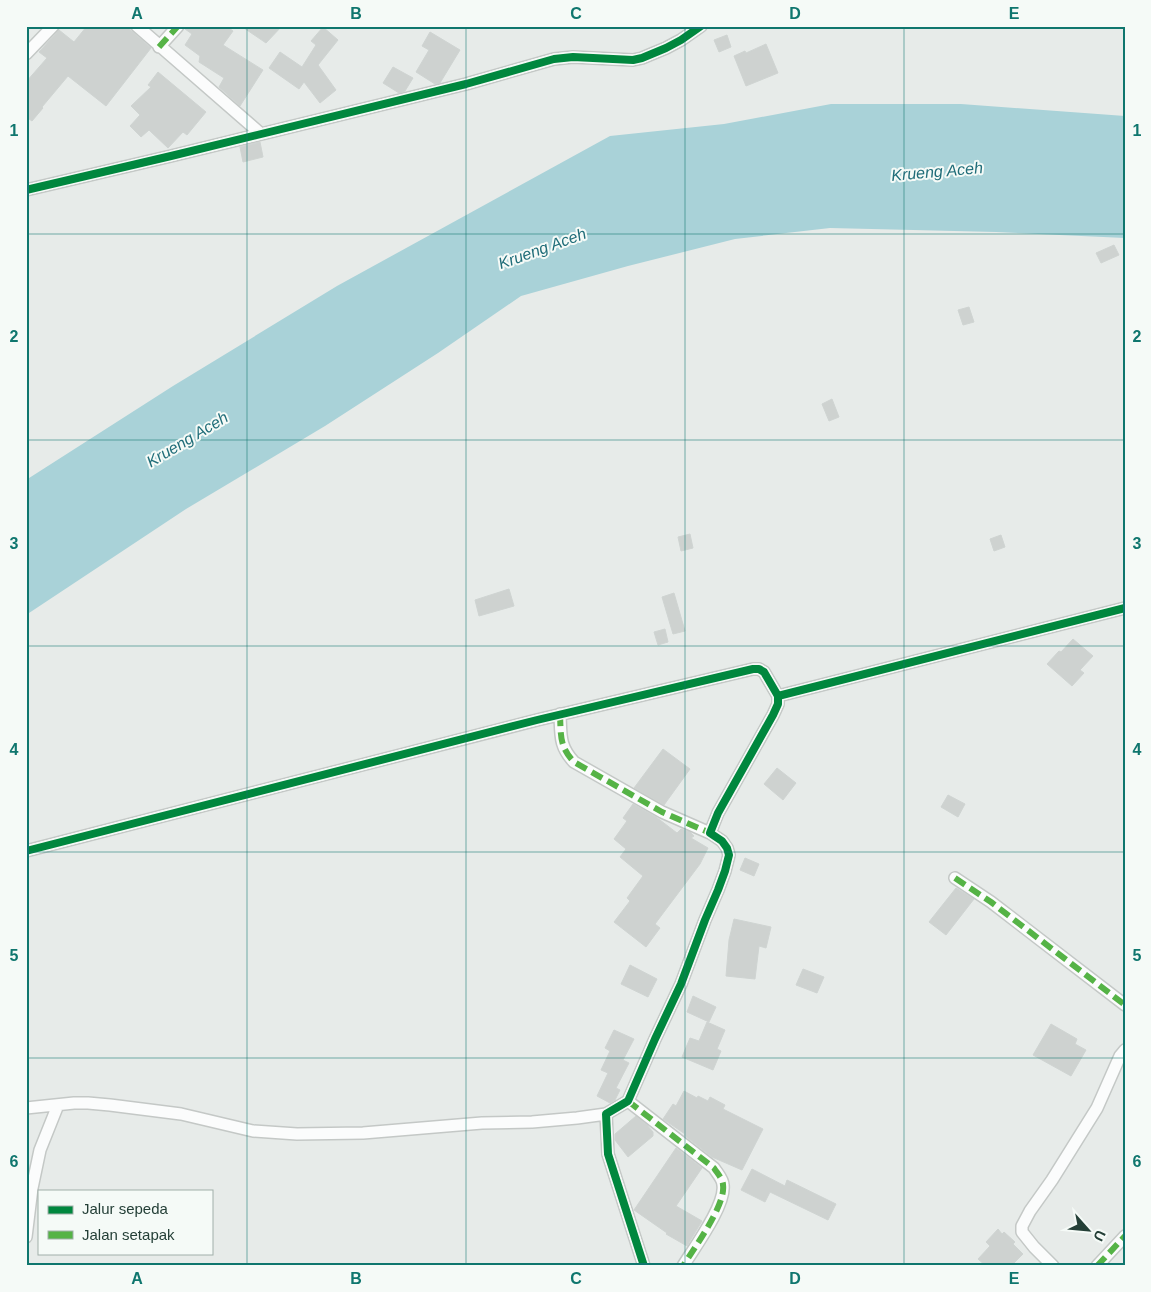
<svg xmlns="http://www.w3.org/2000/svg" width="1151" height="1292" viewBox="0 0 1151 1292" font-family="Arial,sans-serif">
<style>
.water{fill:#a9d2d8}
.building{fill:#ced2d0;stroke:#cfd4d2}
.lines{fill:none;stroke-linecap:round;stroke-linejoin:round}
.street-casing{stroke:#c4c8c6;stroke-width:14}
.street{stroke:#fbfcfc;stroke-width:11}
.quiet{stroke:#55b346;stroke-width:6;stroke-dasharray:12 6;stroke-linecap:butt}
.cycleway-casing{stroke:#f5faf7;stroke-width:11}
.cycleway{stroke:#00873e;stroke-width:8}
.grid{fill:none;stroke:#0f766e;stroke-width:1;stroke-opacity:0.55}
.labels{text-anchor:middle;stroke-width:4;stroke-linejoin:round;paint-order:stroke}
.water-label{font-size:16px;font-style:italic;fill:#206d79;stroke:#f5faf7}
.neatline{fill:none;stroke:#0f766e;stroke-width:2}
.grid-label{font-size:16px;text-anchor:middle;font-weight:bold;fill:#0f766e}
</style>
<rect width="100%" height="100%" fill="#e7ebe9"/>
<path class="water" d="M831,104H961L1125,116V238L996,232L830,228L735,239L628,266L521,296L438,353L325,426L186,509L26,615V480L173,386L337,286L610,136L724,124Z"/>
<path class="building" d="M87,26H126L151,48L106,106L68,76L42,107L43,108L32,121L26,117V82L47,58L39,52L59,30L74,42Z
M185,26H226L233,31L223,45L263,70L240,106L219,87L224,78L199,62L200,56L185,45L192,34L185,29Z
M241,26H282L266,43Z
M323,27L338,40L318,65L336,90L320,103L304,82L299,89L269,68L280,52L302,67L316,45L311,41Z
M430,32L460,50L440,83L435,84L416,72L429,50L422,46Z
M727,35L731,47L719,52L714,40Z
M766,44L778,73L746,86L734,56L745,51L746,53Z
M393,67L413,78L405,91L399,93L383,83Z
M158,72L206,112L187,135L183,132L168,148L149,130L141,137L130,126L140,115L131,106L151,87L148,85Z
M260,142L263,157L243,162L240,147Z
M1114,245L1119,255L1101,263L1096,253Z
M969,307L974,322L963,325L958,310Z
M832,399L839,417L829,421L822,404Z
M690,534L693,548L681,551L678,537Z
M1001,535L1005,547L994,551L990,539Z
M509,589L514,606L479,616L475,600Z
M674,593L685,631L673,634L662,597Z
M665,629L668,642L658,645L654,632Z
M1073,639L1093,656L1080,670L1084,673L1072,686L1047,664L1059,651L1061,652Z
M663,749L690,769L664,805L634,788Z
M777,768L796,783L783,800L764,784Z
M948,795L965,804L958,817L941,807Z
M633,804L656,817L677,833L681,829L690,832L694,836L691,838L708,848L700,864L655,924L660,928L646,947L614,922L630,901L627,898L643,876L620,857L626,849L614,839L627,821L623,818Z
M745,858L759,864L754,876L740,870Z
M956,888L974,899L946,935L929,922Z
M734,919L771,927L766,948L759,946L755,979L726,976L729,940Z
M630,965L657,979L648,997L621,984Z
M803,969L824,977L817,993L796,985Z
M693,996L716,1007L709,1022L687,1012Z
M707,1022L725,1030L717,1049L721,1051L713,1070L682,1057L690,1038L699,1041Z
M1051,1024L1077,1039L1075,1044L1086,1050L1071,1076L1033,1055Z
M614,1030L634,1039L623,1060L629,1063L616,1088L620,1090L615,1100L610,1103L597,1096L608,1073L601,1070L610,1051L605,1048Z
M684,1091L697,1098L698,1096L708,1101L710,1097L725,1105L723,1109L763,1129L742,1170L712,1157L684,1135L685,1134L663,1119L673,1104L676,1106Z
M636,1116L647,1125L653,1132V1136L628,1157L615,1140V1134Z
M676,1148L702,1168L676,1206L702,1221L687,1246L666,1234L667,1233L634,1210Z
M752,1169L785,1186L787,1180L836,1204L828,1220L770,1192L765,1202L741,1190Z
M998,1229L1002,1234L1004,1232L1015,1242L1013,1244L1023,1254L1011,1266H986L978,1259L990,1246L986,1242Z"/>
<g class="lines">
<g class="street-casing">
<path id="street" d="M137,26L261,134
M159,47L178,26
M26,54L53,26
M26,190L171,156L466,84L554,59L573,57L633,60L642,58L666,48L681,40L701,26
M560,714C561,735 559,746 574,762L662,812L710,833
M26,851L537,720L753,669H759L764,672L778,696L1125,608
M955,878L991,902L1125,1005
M628,1101L714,1168C717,1173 723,1179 723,1185C726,1205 694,1248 683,1266
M26,1108L74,1103H88L110,1105L181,1114L253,1131L297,1134L363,1133L482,1123L532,1122L577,1118L606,1114
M26,1237L32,1188L40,1150L58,1105
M644,1266L608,1154L606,1114L628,1101L655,1039L681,984L705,920L718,890L725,871L729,855L727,848L722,841L710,833L718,813L773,715L778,704V696
M1053,1266L1034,1247L1022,1232V1226L1030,1211L1052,1180L1097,1108L1120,1056L1125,1050
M1097,1266L1125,1236"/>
</g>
<use href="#street" class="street"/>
<path class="quiet" d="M159,47L178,26
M560,714C561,735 559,746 574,762L662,812L710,833
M955,878L991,902L1125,1005
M628,1101L714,1168C717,1173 723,1179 723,1185C726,1205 694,1248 683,1266
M1097,1266L1125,1236"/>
<g class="cycleway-casing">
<path id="cycleway" d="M26,190L171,156L466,84L554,59L573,57L633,60L642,58L666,48L681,40L701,26
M26,851L537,720L753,669H759L764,672L778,696L1125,608
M644,1266L608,1154L606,1114L628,1101L655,1039L681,984L705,920L718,890L725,871L729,855L727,848L722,841L710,833L718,813L773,715L778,704V696"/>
</g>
<use href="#cycleway" class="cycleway"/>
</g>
<path class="grid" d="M247,26V1266M466,26V1266M685,26V1266M904,26V1266M26,234H1125M26,440H1125M26,646H1125M26,852H1125M26,1058H1125"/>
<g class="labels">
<g class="water-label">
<text transform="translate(937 171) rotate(-5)" y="6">Krueng Aceh</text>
<text transform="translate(542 248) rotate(-20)" y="6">Krueng Aceh</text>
<text transform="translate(187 439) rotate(-31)" y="6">Krueng Aceh</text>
</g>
</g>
<rect width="1151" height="1292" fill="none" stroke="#f5faf7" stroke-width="55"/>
<rect x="38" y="1190" width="175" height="65" fill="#f5faf7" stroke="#a1afaa"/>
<rect x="48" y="1206" width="25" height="8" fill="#00873e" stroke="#a1afaa"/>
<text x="82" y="1214" font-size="15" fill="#243f37">Jalur sepeda</text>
<rect x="48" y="1231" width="25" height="8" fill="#55b346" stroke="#a1afaa"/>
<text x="82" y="1240" font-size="15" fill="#243f37">Jalan setapak</text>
<g transform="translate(1088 1230) rotate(117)" stroke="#f5faf7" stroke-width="4" paint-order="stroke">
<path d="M0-4L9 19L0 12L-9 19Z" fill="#243f37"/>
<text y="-8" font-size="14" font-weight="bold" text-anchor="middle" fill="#243f37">U</text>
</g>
<rect x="28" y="28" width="1096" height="1236" class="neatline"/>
<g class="grid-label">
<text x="137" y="19">A</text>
<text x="356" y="19">B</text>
<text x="576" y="19">C</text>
<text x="795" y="19">D</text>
<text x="1014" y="19">E</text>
<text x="14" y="136">1</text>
<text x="1137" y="136">1</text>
<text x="14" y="342">2</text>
<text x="1137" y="342">2</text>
<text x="14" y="549">3</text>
<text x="1137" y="549">3</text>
<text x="14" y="755">4</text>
<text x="1137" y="755">4</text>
<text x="14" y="961">5</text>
<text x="1137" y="961">5</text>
<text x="14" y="1167">6</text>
<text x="1137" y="1167">6</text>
<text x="137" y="1284">A</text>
<text x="356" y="1284">B</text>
<text x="576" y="1284">C</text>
<text x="795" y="1284">D</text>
<text x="1014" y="1284">E</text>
</g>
</svg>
